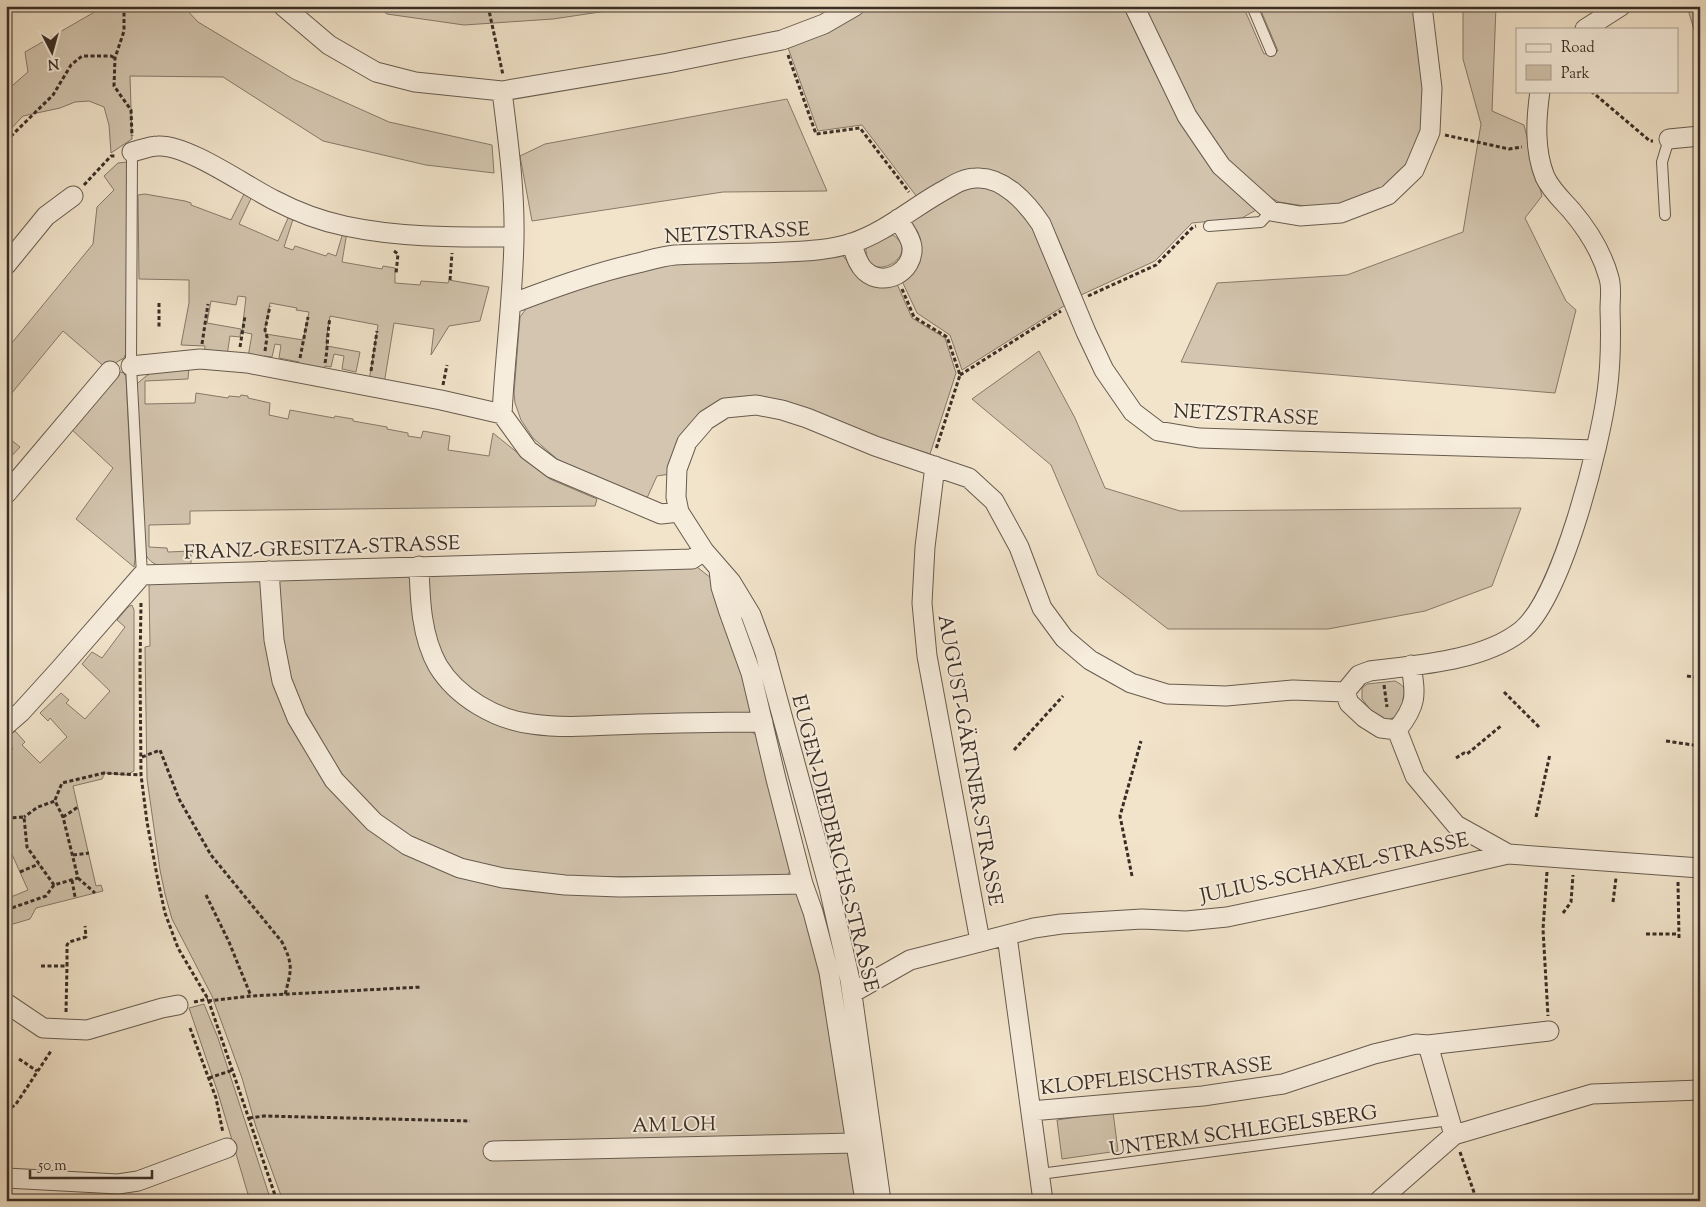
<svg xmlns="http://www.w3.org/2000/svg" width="1706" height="1207" viewBox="0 0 1706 1207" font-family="'Sorts Mill Goudy',serif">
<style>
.green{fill:#d3c5af;stroke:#867a6a;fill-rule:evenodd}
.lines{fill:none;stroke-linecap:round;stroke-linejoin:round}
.service-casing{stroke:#675c4f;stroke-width:12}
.minor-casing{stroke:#675c4f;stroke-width:21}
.path{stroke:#392e26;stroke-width:3;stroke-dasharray:4 2.5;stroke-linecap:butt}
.service{stroke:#f7eddd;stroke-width:10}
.minor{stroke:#f7eddd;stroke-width:19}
.labels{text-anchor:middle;stroke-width:4;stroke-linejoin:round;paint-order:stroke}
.street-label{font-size:20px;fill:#392e26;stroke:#f7eddd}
</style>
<rect width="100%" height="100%" fill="#f2e4cb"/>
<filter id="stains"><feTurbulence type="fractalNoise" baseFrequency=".004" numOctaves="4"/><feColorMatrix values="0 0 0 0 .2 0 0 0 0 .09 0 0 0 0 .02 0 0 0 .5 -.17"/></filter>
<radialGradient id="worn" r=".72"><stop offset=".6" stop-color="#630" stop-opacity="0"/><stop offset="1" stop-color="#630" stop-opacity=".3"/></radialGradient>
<path class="green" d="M105,6H183L198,22L293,79L389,122L492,145L494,173L426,165L323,141L223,77L130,76L132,139L111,153L109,125L104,107L89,101L75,102L60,108L23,116L6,134V91L28,72L25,52Z
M376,6H640L553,19L464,25L387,14Z
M865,6H1123C1150,61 1174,119 1212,167C1225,183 1242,196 1256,210L1242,218L1192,223L1155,261L1081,295C1067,263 1054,218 1028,193C1020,185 1010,180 999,174L917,197L862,125L818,131L787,45L830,27Z
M1141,6H1243L1264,54L1278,51L1259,6H1416L1427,102L1417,147L1405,166L1391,182L1377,192L1356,202L1311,207L1279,202L1259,192L1228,162L1186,100Z
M1463,6H1496L1492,111L1524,125L1542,196L1525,218L1566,301L1576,310L1555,393L1181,362L1217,283L1347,275L1463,232L1481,124L1463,59Z
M1687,6H1700V50Z
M787,99L827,191L723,192L532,221L520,156L545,144Z
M127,162L128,224L126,353L124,358L106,368L63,331L6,400V350L93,244L97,207L114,190L104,176L118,163Z
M248,186L255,190L239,224L278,241L292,209L296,210L284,247L293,250L295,246L326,256L328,253L336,256L345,226H348L342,262L382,269L383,266L395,268V283L420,285L421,281L448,283L449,280L489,287L480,321L449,326L431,355L434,329L394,323L383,390L368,387L378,325L330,316L326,342L327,346L360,352L356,372L342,369L344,356L334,354L331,367L325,366L322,378L297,373L299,362L279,358L281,345L275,344L272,357L264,356L261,366L247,363L252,334L242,332L246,297L238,296L236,305L211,301L207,323L241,329L240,337L230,336L226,362L204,359L205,346L181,345L189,303V280L139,279L138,195L145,194L185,201L191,203V205L231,220ZM270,303L297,308L296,310L309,312L303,340L266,334L265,330Z
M975,186H985L1008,197L1031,221L1067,304L962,370L950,335L917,313L902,281C906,278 911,275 914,271C925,255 920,235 910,221L942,199Z
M893,235C924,256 865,288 866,248Z
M841,254C848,260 847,263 852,270C862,283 882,282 897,284L912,318L945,338L956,373L930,454L864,433L727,402L670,474L657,476L647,498L558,460L533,438L521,420L515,403L514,393L520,317L528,306L616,275L670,262Z
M1039,351L1075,418L1105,488L1180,511L1521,508L1492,586L1425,611L1328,629H1168L1098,575L1051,465L972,399Z
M189,367L188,379L145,381V404L195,403L196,393L228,398L229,396L240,397L241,395L248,396V398L270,403L269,415L288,419L290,410L334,418L335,416L353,419V421L387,427V429L408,433V436L421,438L423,431L450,436L448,450L489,456L493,433L550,479L597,499L595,506L190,511V524L149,525V547L167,548L168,552L191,551V564C169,565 151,573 143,548L137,384C154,367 166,368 189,367Z
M116,371L124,373L126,377L135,559L134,567L76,519L113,468L70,428Z
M6,436L20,447L6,462Z
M697,567L711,578L753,709L748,717L558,721L522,717L491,705L455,679L436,648L425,581L433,572Z
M404,574L411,580L428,661L507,726L749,730L760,738L793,867L787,875L592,877L565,876L492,868L460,858L425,845L398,830L371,809L338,771L305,716L285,663L277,580Z
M254,576L262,584L265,629L342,798L448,870L791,888L801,896L819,957L847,1130L840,1138L486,1144L487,1156L843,1149L851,1156L858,1201H283L256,1127L242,1078L212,996L172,919L165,894L160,870L147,779L145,647L150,646L149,585L158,578Z
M132,605L134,610V771L126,775L105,773L102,779L73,786L96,886L101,885L103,891L36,908L30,919L6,926V899L28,890L6,841V755L13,749L6,739L15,731L25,742L22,745L40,763L67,737L50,718L48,721L40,713L61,693L69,700L66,703L85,719L110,691L82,664L92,652L102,658L125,627L117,620L128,607Z
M1395,681C1412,689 1400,695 1403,708L1397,716L1383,722L1376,717L1362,699V688L1367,684Z
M204,1004L218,1038L271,1201H250L218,1093L189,1008Z
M1113,1112L1118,1151L1062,1159L1057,1120Z"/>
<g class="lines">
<g class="service-casing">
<path id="service" d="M1252,6L1271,51
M132,152L131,366L142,575
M1665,215L1662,162L1669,139
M1209,226L1261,222L1271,211
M1040,1174L1450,1120"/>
</g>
<g class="minor-casing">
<path id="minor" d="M283,6L329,45L376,72L415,82L502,91L668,63L782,40L824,24L855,6
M1134,6L1187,116L1221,166L1271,211L1300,216L1341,213L1388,195L1414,170L1430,132L1432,88L1422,6
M1585,29L1621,6
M502,91C508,140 515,189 514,239C513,298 505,355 502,414L528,450L552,468L661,514L679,512L704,551L731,582L751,615L765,653L829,888L850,980L881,1201
M1669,139L1700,136
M132,152C140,150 150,146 158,146C187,144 246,186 274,200C295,211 321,221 345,226C401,238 457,237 514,237
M851,243C855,252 857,264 865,271C884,288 914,272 912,247C911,237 903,228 898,219
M6,265L46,216L73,196
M511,304C553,288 594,273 638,263C650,260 663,256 675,255C711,253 748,254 785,252C808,251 830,250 852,243C885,232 911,209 941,192C952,186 963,178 976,178C1003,176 1027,203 1041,224L1086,332L1104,370L1133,412L1158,431L1199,438L1595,450
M131,366L200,359L247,363L441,400L502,414
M935,466L925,547L922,603L927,656L980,941
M6,494L110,371
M679,512L676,497L677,469L687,442L706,420L725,408L756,405L782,410L807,418L875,446L969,478L994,501L1019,547L1042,608L1064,638L1090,660L1131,683L1167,694L1226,696L1293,690L1345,692
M419,566C420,599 421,636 438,666C457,697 496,720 532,724C566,729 603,725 638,724C680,723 721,722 763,722
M719,570L721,587L729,612L751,673L776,779L803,884L813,912L829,972L865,1201
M269,571L274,640L282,681L297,718L334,780L374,822L407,845L460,868L503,878L565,885L620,887L803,884
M1345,692L1359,675L1370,671C1417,665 1483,661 1521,631C1562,598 1600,445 1607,392C1611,364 1611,336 1610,309C1610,299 1612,288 1609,278C1602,252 1588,230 1571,210C1562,200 1551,190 1545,177C1534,150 1536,119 1540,91
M1345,692L1349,703L1365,718L1381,728L1397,730
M6,725L21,712L60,669L142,575L692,559L704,551
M1397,730L1415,776L1456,825L1508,854L1700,868
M1397,730C1417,705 1416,696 1411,665
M1007,936L1043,1201
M852,993L910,960L1034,928L1061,924L1142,919L1186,921L1227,917L1317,898L1508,854
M6,1003L43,1028L87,1030L162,1008L178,1005
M1428,1045L1454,1135
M1031,1111L1203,1096L1283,1084L1374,1054L1416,1044L1428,1045L1549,1031
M493,1151L855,1143
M6,1178L118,1184L138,1181L227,1148
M1379,1201L1454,1135L1592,1094L1700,1090"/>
</g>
<path class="path" d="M124,6V31L115,58L114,86L131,110L132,136
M488,6L503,75
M788,55L816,134L860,128L909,192
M1591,91L1650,141H1653
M1445,135L1509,149L1522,147
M6,141L53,95L71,65L82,56H111L115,58
M84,185L111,156H116
M394,251L398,254L396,274
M450,280L452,253
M902,289L914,317L947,337L960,375L936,449
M1088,296L1156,265L1193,227L1196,226
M159,303V329
M202,344L208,304
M240,347L245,316
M265,351L267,337L265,330L270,306
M300,358L308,317
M325,363C328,348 327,334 330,318
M371,371L377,331
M960,375L1061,311
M443,385L447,365
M141,603L140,666L141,775L147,822L158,881L165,913L178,948L208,999L277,1201
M1687,676L1700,678
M1384,685L1387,707
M1504,692L1540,728
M1666,741L1700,746
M1014,750L1063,696
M142,757L160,750L179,799L211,855L282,942C294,966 291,970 285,995
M1456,758L1464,753L1467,754L1502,725
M55,800L62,783L104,773L141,775
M63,817L78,807
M1536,817L1550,754
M6,818L24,817L27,847L54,885
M73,855L89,853
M20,872L39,864
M1547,872L1543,929L1548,1016
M1132,876L1120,816L1141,741
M78,878L95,893
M72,880L75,897
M1678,882L1679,938
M206,895L229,942L251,996
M1613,902L1616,878
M6,910L46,896L54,885L78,878L63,817L55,801L38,807L24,817
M1563,913L1571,902L1573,875
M1646,934H1678
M41,966H67V945L69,942L86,937L85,926
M208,1001L251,996L422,987
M194,1002L208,999
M66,1012L67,966
M190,1028L216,1098L223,1133
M19,1059L37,1071
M209,1078L233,1070
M6,1112L16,1104L51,1051
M249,1118L264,1116L470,1121
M1460,1152L1477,1201"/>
<use href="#service" class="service"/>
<use href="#minor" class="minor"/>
</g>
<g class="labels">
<g class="street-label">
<text transform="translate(737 232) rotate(-3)" y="7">NETZSTRASSE</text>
<text transform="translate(1246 414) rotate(3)" y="7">NETZSTRASSE</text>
<text transform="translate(322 547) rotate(-2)" y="7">FRANZ-GRESITZA-STRASSE</text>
<text transform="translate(971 760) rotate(80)" y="7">AUGUST-GÄRTNER-STRASSE</text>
<text transform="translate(836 843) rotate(76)" y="7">EUGEN-DIEDERICHS-STRASSE</text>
<text transform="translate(1334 867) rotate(-12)" y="7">JULIUS-SCHAXEL-STRASSE</text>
<text transform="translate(1156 1075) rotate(-6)" y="7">KLOPFLEISCHSTRASSE</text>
<text transform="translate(674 1124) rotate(-1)" y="7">AM LOH</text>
<text transform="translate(1243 1130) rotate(-8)" y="7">UNTERM SCHLEGELSBERG</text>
</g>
</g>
<rect width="1706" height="1207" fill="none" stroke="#f2e4cb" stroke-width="25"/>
<rect x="8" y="8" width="1691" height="1192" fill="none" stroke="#392e26" stroke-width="2.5"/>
<rect x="12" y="12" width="1681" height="1182" fill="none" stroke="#392e26"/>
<rect x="1516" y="28" width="162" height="65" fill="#f7eddd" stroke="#aba194"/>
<rect x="1526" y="44" width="25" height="8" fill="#f7eddd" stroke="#aba194"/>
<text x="1561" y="52" font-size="15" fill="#392e26">Road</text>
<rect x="1526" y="65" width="25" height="15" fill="#d3c5af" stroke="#aba194"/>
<text x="1561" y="78" font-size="15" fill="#392e26">Park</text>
<g transform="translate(52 52) rotate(174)" stroke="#f7eddd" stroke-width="4" paint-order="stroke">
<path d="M0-4L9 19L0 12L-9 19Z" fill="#392e26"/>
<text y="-8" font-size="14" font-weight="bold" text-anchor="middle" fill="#392e26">N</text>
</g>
<path d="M30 1170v8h122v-8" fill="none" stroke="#392e26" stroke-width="2.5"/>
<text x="38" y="1170" font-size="15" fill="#392e26" stroke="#f7eddd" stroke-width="4" paint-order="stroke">50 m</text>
<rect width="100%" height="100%" filter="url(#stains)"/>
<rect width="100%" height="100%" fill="url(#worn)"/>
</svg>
